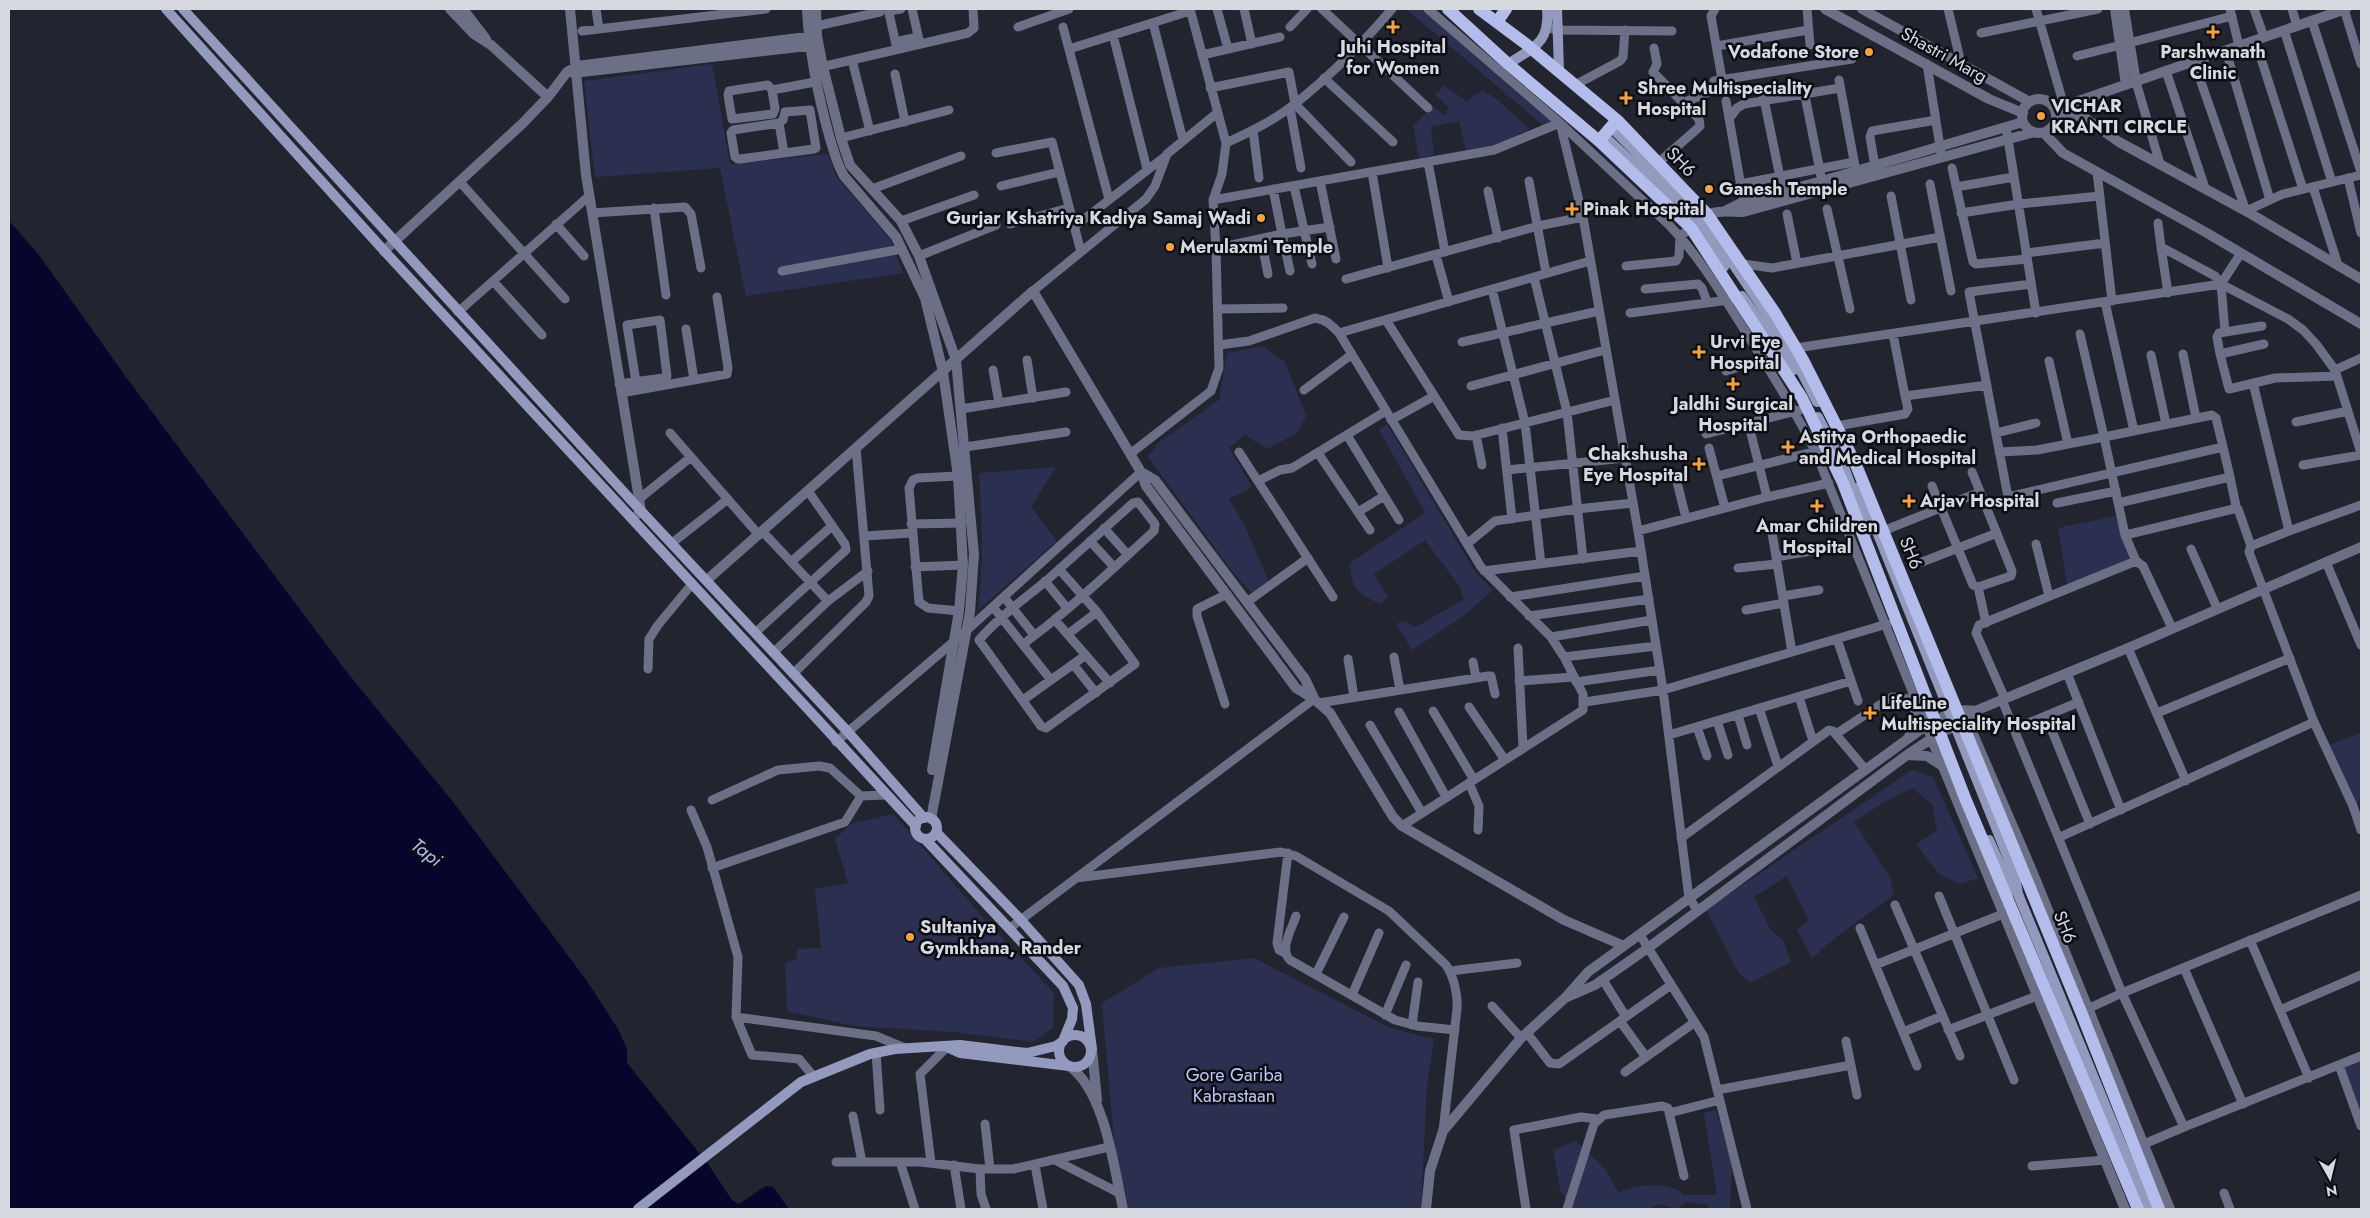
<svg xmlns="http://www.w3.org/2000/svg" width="2370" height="1218" viewBox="0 0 2370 1218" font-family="Jost,sans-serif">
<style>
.green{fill:#2c3050}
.water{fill:#08052d}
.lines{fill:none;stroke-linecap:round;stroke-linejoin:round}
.minor{stroke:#6c7086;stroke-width:9}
.tertiary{stroke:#6c7086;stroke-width:10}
.secondary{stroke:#949abe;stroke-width:10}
.primary{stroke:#b3bcea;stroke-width:12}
.poi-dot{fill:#f4a344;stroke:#0c0d13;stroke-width:2}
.labels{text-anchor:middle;stroke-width:5;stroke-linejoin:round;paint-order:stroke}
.poi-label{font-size:18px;font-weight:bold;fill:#d7d9e1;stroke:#0c0d13;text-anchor:start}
.street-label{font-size:18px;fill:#d7d9e1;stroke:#0c0d13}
.park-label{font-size:18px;fill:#bfc7f5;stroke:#0c0d13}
.water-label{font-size:19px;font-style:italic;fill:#b2bcf9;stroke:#0c0d13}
</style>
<rect width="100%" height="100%" fill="#222430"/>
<path class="green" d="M1406,9H1424L1552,120L1545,127Z
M712,64L730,164L828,154L836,176L891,240L903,273L746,296L720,168L595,177L584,81Z
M1444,86L1467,101L1483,90L1499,101L1529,129L1495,146L1466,150L1459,121L1431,127L1434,155L1419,158L1413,126L1433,106L1444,115L1449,108L1435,94Z
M1263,346L1285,362L1306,416L1297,433L1267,449L1245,435L1229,448L1252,487L1229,499L1244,524L1269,582L1252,593L1232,571L1148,457L1159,442L1219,400L1227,353Z
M1387,424L1477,575L1493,590L1463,616L1412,650L1396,624L1403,621L1416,627L1464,599L1460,587L1425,540L1374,574L1388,597L1381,604C1358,594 1351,589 1350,563L1425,513L1379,429Z
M1056,467L1031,507L1057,541L978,610C984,564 982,520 979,473Z
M2116,516L2122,537L2131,559L2067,585L2058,528Z
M2361,733V800L2354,804L2329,745Z
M1912,770L1933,777L1978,878L1960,884L1939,874L1916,844L1937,831L1932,804L1912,788L1884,802L1854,822L1889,875L1894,895L1844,931L1812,958L1797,930L1809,920L1787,876L1754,897L1770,929L1783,940L1791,962L1750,983L1738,972L1706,910Z
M893,814L990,925L1054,993L1053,1028L1033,1042L954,1032L854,1026L787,1011L785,963L797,959V949L821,948L815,889L848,883L835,839L851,824Z
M1254,958L1390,1028L1434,1039L1427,1086L1421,1209H1129L1115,1151L1102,1003L1159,968Z
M2361,1060V1119L2342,1068Z
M1716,1110L1732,1165L1730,1209H1709L1707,1205L1687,1202L1676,1209L1659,1204L1648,1209H1571L1560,1190L1553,1150L1576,1141L1606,1170L1618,1192C1639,1186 1666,1178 1684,1195H1717L1704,1113Z"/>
<path class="water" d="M9,221L39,255L126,377L346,671L454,803L587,981L618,1029L627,1049V1063L708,1164L732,1200L739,1204L766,1186L773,1187L789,1209H9Z"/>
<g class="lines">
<path class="minor" d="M596,9L599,29
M888,9L897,49
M912,9L920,44
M1217,9L1228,49
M1244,9L1252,44
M1322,9L1428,108
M1428,9L1560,123L1669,225C1699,256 1722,295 1745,331C1770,371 1795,410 1816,453L1932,740
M1715,9L1711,16L1722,79
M1807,9L1810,45
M1948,9L1961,63
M2036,9L2064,106
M2230,9L2239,46
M2254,9L2264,37
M2292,9L2297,26
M2344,9L2361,64
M889,11L901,9
M2312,21L2361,172
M1153,23L1183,140
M812,27L880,12
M1018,27L1069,9
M1063,27L1109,199
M1290,27L1307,9
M1548,28L1558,30L1672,31
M2284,30L2332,182
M582,31L766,9
M1981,33L2098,9
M1113,35L1147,169
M2255,40L2303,189
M895,42L918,37
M2129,43L2232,16
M1717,46L1808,30
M1654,48L1657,64L1653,72L1699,119L1700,126L1697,129L1658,163
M1069,49L1190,11
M2226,51L2270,200
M1202,55L1280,37
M2077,56L2121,45
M852,60L870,131
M2194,62L2246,211L2283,194L2361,175
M1927,64L1941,153
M817,68L968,33L974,28L973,9
M2166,71L2205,188
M895,74L905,122
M1324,78L1393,142
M1839,80L1855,166
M1714,81L1852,59
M2136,82L2160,164
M1575,85L1620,61L1623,57L1625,30
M1803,86L1822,181
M1210,88L1289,72L1295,104L1351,162
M772,90L775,109L773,114L732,119L728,95L729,91L768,85L772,90L815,82
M1763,94L1783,192
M1726,101L1745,209
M1683,103L1720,87
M1290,108L1301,168
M1729,119L1737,108L1744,104L1840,88
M779,123L783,120L785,112L810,110L816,148L814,149L740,159H738L735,157L731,133L733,130L779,123L784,153
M1560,123L1583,217L1638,531L1663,690L1689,898L1698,911
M2006,127L2036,313
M1253,130L1259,178
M841,138L949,110
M1226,143C1250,132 1275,120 1296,103C1331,75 1363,43 1392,9
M996,153L1052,142L1081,252
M1428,162L1445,252
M1875,166L1870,137L1872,131L1936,120
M1952,168L1973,262L1976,264L2027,259
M1372,172L1388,268
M2097,172L2112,301
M2348,178L2361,233
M1320,181L1336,259
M1529,181L1546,273
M460,182L565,299
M1740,184L1854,162
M1930,184L1951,291
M1001,186L1059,172
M1294,186L1312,264
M1956,187L2014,177
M2313,187L2338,265
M872,189L961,156
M1488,191L1498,238
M1891,196L1911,300
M1213,200L1494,150L1560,123
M654,208L666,295
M1827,209L1850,309
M592,213L685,207L691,214L701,268
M1961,213L2019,204L2100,196
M1787,214L1797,263
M901,221L974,195
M2158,223L2161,247L2215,276L2221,284L2225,332
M556,224L584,256
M1010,224L1069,208
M1074,227L1167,155
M1261,239L1268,274
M1227,246L1282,234L1273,189
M2161,247L2168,293
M2026,253L2105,243
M1436,255L1449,302
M919,256L996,225
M1743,264L1772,268L1940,237
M1626,266L1676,261L1679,256L1680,236L1691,228
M782,271L902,249
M1290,271L1282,234L1330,227
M1534,277L1567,412L1583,559
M1346,279L1538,226L1583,217
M493,281L542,335
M2031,284L1969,292L2008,497L2223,447L2216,418L2212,415L2104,437C2111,469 2118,502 2125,535L2233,509L2236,506L2230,477
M2221,284L2241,253
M1492,289L1525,423L1541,564
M1645,289L1698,284L1702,288L1707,302
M1033,291L1146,199L1155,186L1167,154L1217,113
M2105,302L2134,431
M1218,309L1283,308
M458,312L589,196
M1630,313L1729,300
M1386,320L1459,435L1473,436L1615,400
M686,329L694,380
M1339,333L1590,261
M1893,334L1905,396
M1462,342L1599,311
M2264,344L2220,354L2229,389L2275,378L2337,376
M1219,345L1249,341L1315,318C1327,320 1331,325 1339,333L1481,567L1551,637L1564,657L1583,694V710L1402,826
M1796,348L2221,284L2288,319L2303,330L2316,344L2335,370L2361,453
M2183,354L2196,418
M2220,354L2217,337L2219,333L2262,326
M2151,355L2166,424
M1027,360L1033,398
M2049,361L2068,444
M993,370L999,403
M2335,370L2361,358
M1726,371L1763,359
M2253,383L2289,531L2361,505
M619,384C634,382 649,380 663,378L667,376L660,320L627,325L636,382
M1471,386L1605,350
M1304,390L1351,355
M621,393L727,374L728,368L717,297
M961,409L1066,392
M1391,420L1434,396
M1748,422L1767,497
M2296,422L2348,411
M1837,426L1905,414L1908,409L1905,396L1987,385
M1502,428L1512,519
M670,433L759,535
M1996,433L2036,423
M1706,434L1800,410
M1347,435L1399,520
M1476,435L1482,465
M965,447L1066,432
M1709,448L1725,508
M1239,452L1333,597
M1999,452L2037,450L2104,437L2080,334
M1318,453L1370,530
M1130,454L1211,391L1219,368L1216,249L1213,200L1222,174L1226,143L1190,9
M2303,465L2361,455
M1507,470L1625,458
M958,476L918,478L913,480L909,488L919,602L928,608L959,611
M1717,476L1821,450
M1258,481L1280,470L1292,468L1386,411
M1677,482L1686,518
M1932,486L1973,585L1978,587L2011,576L2012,571L1972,472
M639,499L691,457
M2057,503L2116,491
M2118,503L2230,477L2223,447
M2238,509L2251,546
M1358,512L1384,496
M911,524L962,523
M1771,527L1792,652
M1104,528L1128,555
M762,531L828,601
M1638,531L1767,497L1829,483
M1883,531L1980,492
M2289,531L2251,546L2249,552L2314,722L2353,806L2361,830
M2125,535L2136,561
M865,536L912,533
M1090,541L1114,567
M672,543L728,499
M1467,544L1495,521L1577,509L1633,503
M2036,544L2049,596
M2191,549L2217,608
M1776,557L1817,550
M791,562L832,526
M1922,562L1997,533
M2326,562L2361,645
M915,567L963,565
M1738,568L1777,564
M1484,571L1641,551
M1045,581L1067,608
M1978,587L1986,623
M1783,596L1819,590
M1004,597L1034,635
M1510,597L1645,576
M1247,602L1308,558
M993,607L1051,680
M1746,610L1784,603
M1529,616L1649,599
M1055,620L1110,683
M756,632L846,550L845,544L808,491
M1068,634L1097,612
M1551,637L1652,620
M1837,639L1858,701
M1024,644C1034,635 1044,629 1054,620C1089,592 1121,561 1154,531L1155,524L1138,502L1133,503C1104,529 1075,555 1046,581C1023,600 999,617 979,640L1041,726L1046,728L1135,664L1097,612L1059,569
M1518,648L1523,747
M2128,648L2186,781
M774,652L828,601L868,571
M1394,657L1400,690
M1564,657L1656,646
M1348,659L1354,697
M1473,662L1476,678
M1073,664L1096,693
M648,669L649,639L658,625L692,584
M794,673L866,602L869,596L856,448
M2067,673L2121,810
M1519,681L1574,677
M1576,682L1660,670
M1799,697L1813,741
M2005,699L1976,633L1979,625L2136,561L2143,566L2172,628
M1023,700L1086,655
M2002,700L2122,993L2184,1127L2361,1056
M1585,702L1663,690L1887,624
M1319,703L1488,676H1491L1495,694
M1225,704L1197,616V609L1227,594
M1469,707L1505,760
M1759,708L1778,766
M1433,711L1474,780
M1399,712L1446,797
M2157,713L2290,658
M1738,715L1747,745
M2046,716L2090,824
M1717,721L1728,755
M1370,725L1422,813
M1697,727L1707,756
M2014,729L2079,702
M1836,734L1892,697L1917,700
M1669,735L1851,681
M836,742L965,632L1141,472
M1469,783L1479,806L1478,830
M712,800L778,770L819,766L830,768L861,796L885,795
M691,810L707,847L738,957L736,1017L752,1055L799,1059L814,1077
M2060,837L2314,722
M1681,838L1829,730L1833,731L1865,769
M712,868L845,822L861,796
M1076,878L1281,852L1296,856L1389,911L1446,965C1454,977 1458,995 1457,1009L1443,1131
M1939,896L2014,1080
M1895,905L1960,1056
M1296,916C1292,928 1279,950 1290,960L1395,1020L1417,1026L1455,1030
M1010,928L1314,699
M1860,928L1917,1066
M1640,935L1704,1037L1747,1209
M2250,940L2309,1078
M1285,953L1279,950L1277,943L1288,853
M1875,965L2003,914
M2184,968L2243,1104
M1450,971L1517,963
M1316,974L1344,917
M1603,980L1626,1017
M1352,995L1379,933
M1492,1006L1521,1038
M2280,1010L2361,975
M2083,1011L2122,993L2361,895
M1385,1015L1406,965
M736,1017L876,1036L905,1048
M1620,1021L1646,1057
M1412,1025L1418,982
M1948,1030L2037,996
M1903,1032L1942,1016
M1527,1033L1550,1063L1559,1064L1671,985
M1846,1041L1857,1095
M876,1052L880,1110
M2339,1065L2361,1126
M1625,1072L1695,1022
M1717,1090L1851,1065
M1669,1113L1720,1100
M853,1116L862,1162
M985,1124L990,1169
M2144,1144L2184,1127
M1055,1160L1119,1193
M836,1162H921L980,1169H1013L1109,1147
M900,1162L915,1209
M931,1163L920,1074L947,1047
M954,1165L961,1209
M1035,1165L1043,1209
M2032,1166L2105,1160
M980,1169L981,1194L986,1209
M2224,1193L2230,1209
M1526,1209L1514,1130L1581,1117L1597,1119
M1567,1209L1594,1124L1604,1115L1662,1106L1668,1108L1684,1176"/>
<path class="tertiary" d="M450,9L474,34L491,45L548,97
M463,9L486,39
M570,9L586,175L641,511L638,514
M807,9C809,54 818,96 830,139C834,151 837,165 844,176L896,237L925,298L943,372L958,476L963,565L959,611L932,770
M816,9L817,36L823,67L841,138L850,165L901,221L919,256L956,360L974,554L970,612L931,819
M1825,9L1989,99L2023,113
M1862,9L2030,102
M2115,9L2126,85
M2124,9L2136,82
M573,73L816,45
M2022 116a17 17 0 1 1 34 0a17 17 0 1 1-34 0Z
M2055,109L2346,9
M2056,115L2082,116L2119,142L2246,211L2361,279
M2044,133L2063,153L2207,233L2361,324
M1725,211L1743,202L1822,181L2023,122
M1703,218C1713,209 1730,212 1743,212L2034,132
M384,251L522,124L548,97L567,72L577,66L814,36
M1141,472L1155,480L1305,679L1314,698
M707,580L1033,291L1141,472L1146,486L1296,688L1314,699L1330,713L1393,817L1402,826L1564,920L1624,946
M1964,713L2030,866L2170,1209
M1909,737L1914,723L1917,700
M1932,740L2125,1209
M1907,755L1927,756L1941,765
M1565,998L1595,985L1648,948L1907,755L1940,733L1962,723L1975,711L2128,648L2361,547
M1092,1049L1097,1100
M1069,1066C1105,1091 1114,1168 1123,1209
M1426,1209L1430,1171L1443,1131L1521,1038L1565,998L1588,972L1920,730C1945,722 1941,707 1975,711"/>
<path class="secondary" d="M166,9L388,255L916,826
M183,9L641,511L848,732L924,818
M1557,9L1559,71
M1508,64C1534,47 1550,43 1547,9
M1611,127L1702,218L1787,344L1817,402
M1604,136L1697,223L1724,267
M1742,296L1794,370
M1818,417L1844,467L1868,531
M1859,487L2015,875L2018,894L2148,1209
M915 828a11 11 0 1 1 22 0a11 11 0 1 1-22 0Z
M936,832L1020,919L1079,985L1086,1004L1092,1049
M1989,840L2008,882L2018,894
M1059 1051a16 16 0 1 1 32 0a16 16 0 1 1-32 0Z
M947,1047L960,1053L1069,1066
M638,1209L801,1082L870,1054L895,1049L960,1045L1027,1053L1056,1046L1063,1041L1072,1019L1073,1008L1063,986L925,839"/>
<path class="primary" d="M1448,9L1508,64L1599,141L1691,228L1802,398L1843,483L1965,798L2138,1209
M1479,9L1526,44L1617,120L1707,214L1775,313L1803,360L1856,465L2081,1012L2159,1209
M1497,22L1506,9
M1599,141L1617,120"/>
</g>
<g class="poi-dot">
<path d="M1390.5 19.5h5v5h5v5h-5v5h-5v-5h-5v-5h5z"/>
<path d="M2210.5 24.5h5v5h5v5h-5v5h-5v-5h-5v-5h5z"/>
<circle cx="1869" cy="52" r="5"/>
<path d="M1623.5 90.5h5v5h5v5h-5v5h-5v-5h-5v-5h5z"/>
<circle cx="2041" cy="116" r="5"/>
<circle cx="1709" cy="189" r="5"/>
<path d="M1569.5 201.5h5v5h5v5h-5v5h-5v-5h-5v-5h5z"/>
<circle cx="1261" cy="218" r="5"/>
<circle cx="1170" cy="247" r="5"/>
<path d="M1696.5 344.5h5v5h5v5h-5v5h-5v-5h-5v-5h5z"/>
<path d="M1730.5 376.5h5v5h5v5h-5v5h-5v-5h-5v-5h5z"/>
<path d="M1785.5 439.5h5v5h5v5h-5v5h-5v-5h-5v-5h5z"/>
<path d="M1696.5 456.5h5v5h5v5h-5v5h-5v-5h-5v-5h5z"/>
<path d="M1906.5 493.5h5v5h5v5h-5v5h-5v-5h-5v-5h5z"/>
<path d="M1814.5 498.5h5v5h5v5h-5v5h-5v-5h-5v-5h5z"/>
<path d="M1867.5 705.5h5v5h5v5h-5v5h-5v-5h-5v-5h5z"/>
<circle cx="910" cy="937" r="5"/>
</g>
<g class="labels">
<g class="poi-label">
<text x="1393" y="53" text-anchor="middle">Juhi Hospital<tspan x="1393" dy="21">for Women</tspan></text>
<text x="1859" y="58" text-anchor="end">Vodafone Store</text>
<text x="2213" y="58" text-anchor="middle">Parshwanath<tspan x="2213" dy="21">Clinic</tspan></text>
<text x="1637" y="94">Shree Multispeciality<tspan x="1637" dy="21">Hospital</tspan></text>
<text x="2051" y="112">VICHAR<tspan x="2051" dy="21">KRANTI CIRCLE</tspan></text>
<text x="1719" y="195">Ganesh Temple</text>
<text x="1583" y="215">Pinak Hospital</text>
<text x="1251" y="224" text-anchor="end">Gurjar Kshatriya Kadiya Samaj Wadi</text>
<text x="1180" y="253">Merulaxmi Temple</text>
<text x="1710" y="348">Urvi Eye<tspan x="1710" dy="21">Hospital</tspan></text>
<text x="1733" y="410" text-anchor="middle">Jaldhi Surgical<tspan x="1733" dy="21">Hospital</tspan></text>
<text x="1799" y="443">Astitva Orthopaedic<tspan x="1799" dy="21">and Medical Hospital</tspan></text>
<text x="1688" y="460" text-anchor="end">Chakshusha<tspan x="1688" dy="21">Eye Hospital</tspan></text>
<text x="1920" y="507">Arjav Hospital</text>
<text x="1817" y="532" text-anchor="middle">Amar Children<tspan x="1817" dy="21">Hospital</tspan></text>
<text x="1881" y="709">LifeLine<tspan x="1881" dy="21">Multispeciality Hospital</tspan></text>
<text x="920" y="933">Sultaniya<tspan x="920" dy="21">Gymkhana, Rander</tspan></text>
</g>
<g class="street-label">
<text transform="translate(1944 55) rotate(29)" y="6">Shastri Marg</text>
<text transform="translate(1681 162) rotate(46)" y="6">SH6</text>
<text transform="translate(1911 553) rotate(68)" y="6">SH6</text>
<text transform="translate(2065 927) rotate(68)" y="6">SH6</text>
</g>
<g class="park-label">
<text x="1234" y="1081">Gore Gariba<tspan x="1234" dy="21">Kabrastaan</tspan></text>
</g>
<g class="water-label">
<text transform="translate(427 852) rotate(37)" y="7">Tapi</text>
</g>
</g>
<rect width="2370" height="1218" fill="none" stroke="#d7d9e1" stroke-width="20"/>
<g transform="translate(2330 1178) rotate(172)" stroke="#0c0d13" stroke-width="4" paint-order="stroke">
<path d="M0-4L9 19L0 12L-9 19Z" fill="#d7d9e1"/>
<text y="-8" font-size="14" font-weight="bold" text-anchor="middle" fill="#d7d9e1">N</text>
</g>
</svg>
